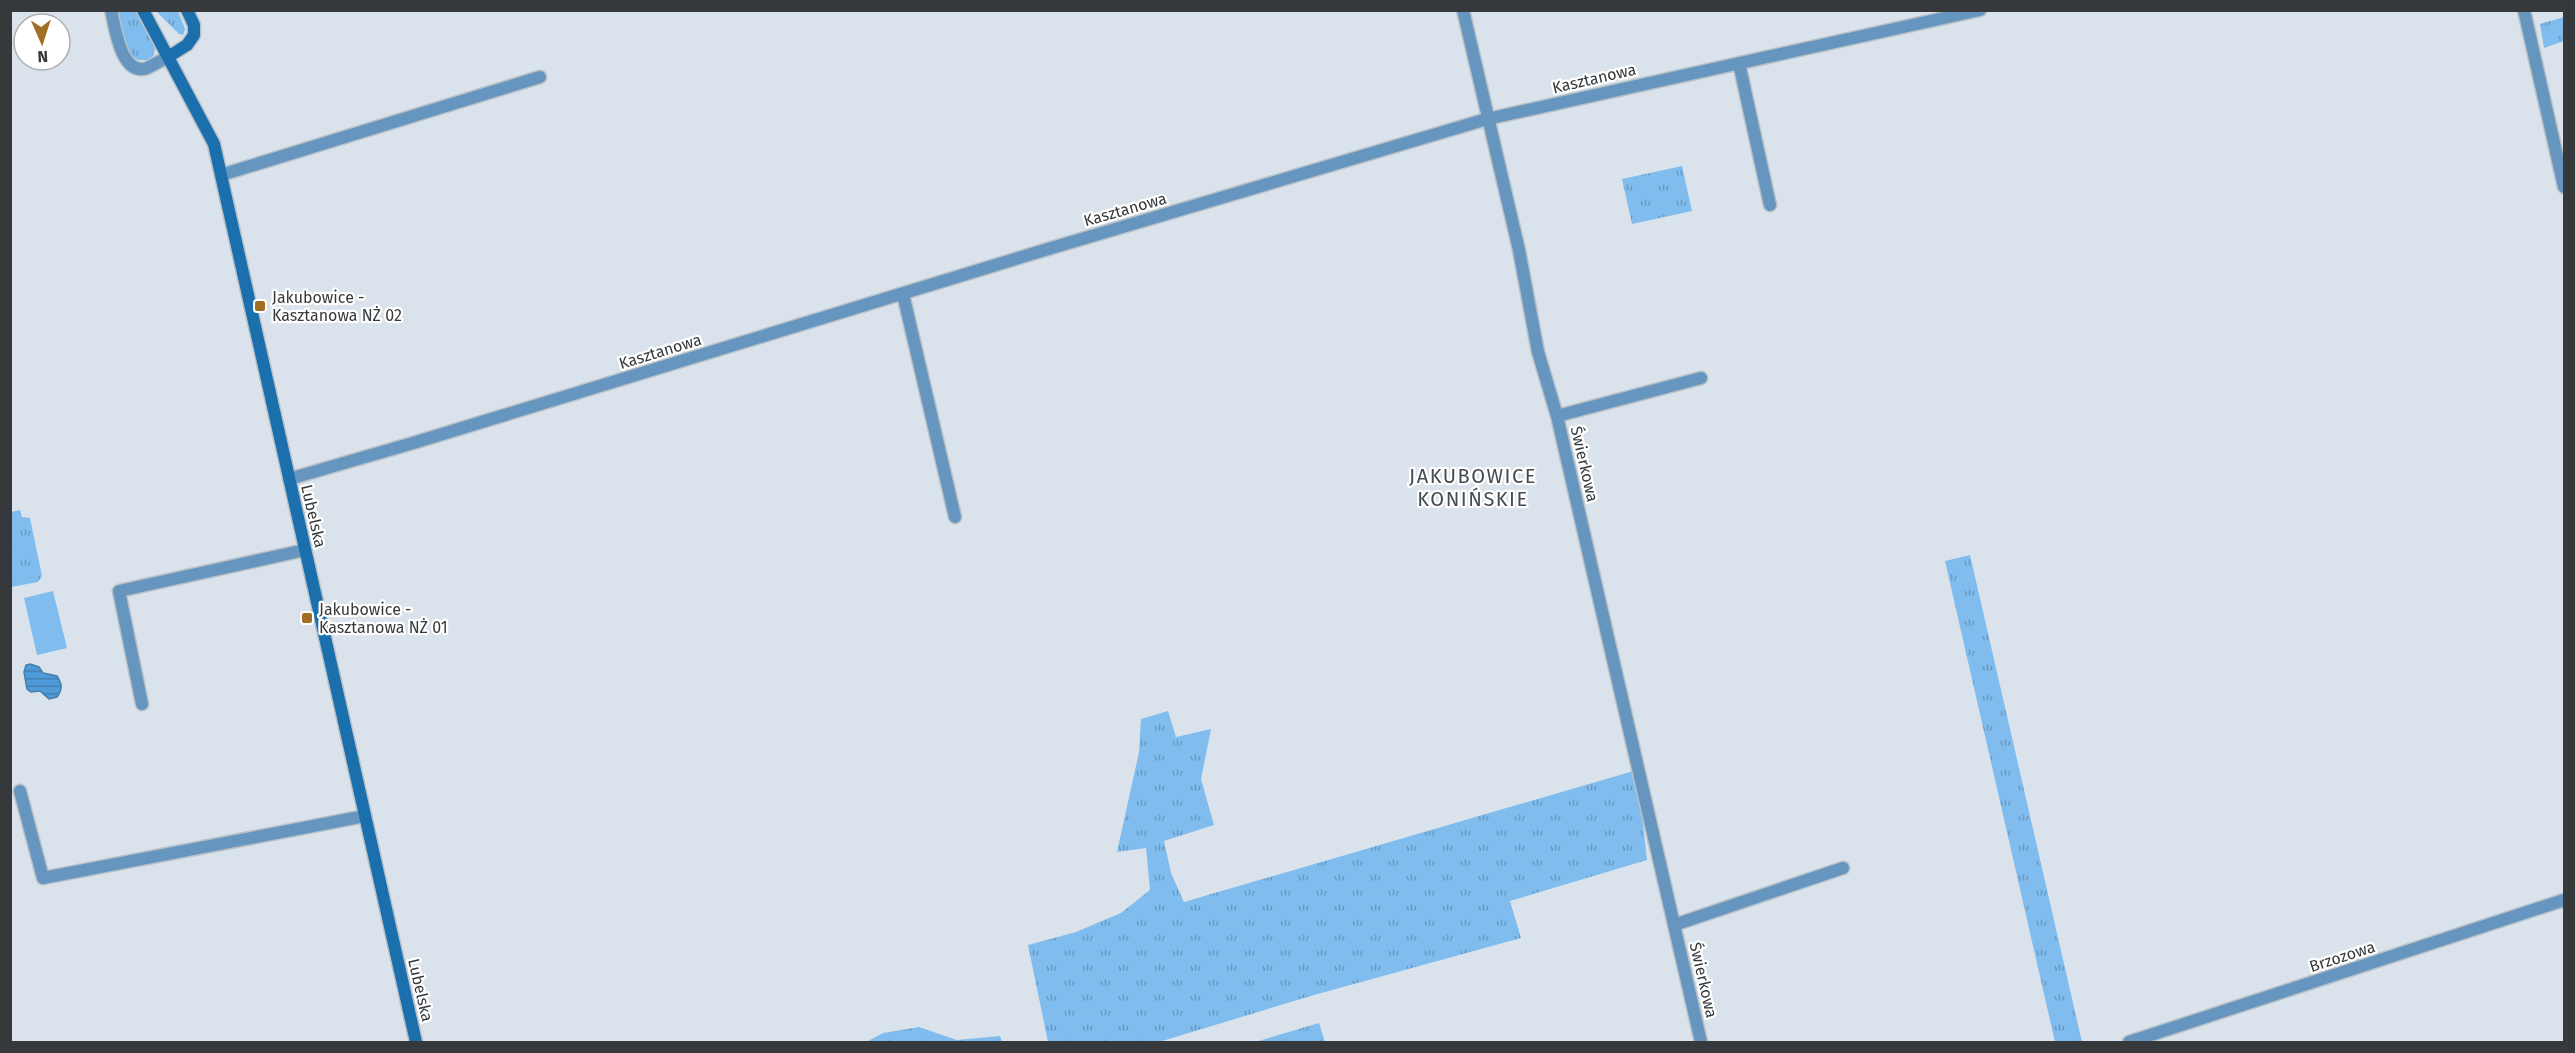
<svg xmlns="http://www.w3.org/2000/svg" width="2575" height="1053" viewBox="0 0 2575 1053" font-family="'Fira Sans',sans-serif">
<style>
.grass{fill:url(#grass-tufts)}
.pitch{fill:#80bcee}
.water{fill:url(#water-rules);stroke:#477eaa;stroke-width:1.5}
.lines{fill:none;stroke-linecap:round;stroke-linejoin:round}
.street-casing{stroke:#b9c1c8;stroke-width:15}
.secondary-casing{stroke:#b9c1c8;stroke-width:15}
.street{stroke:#6696bf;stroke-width:12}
.secondary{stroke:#1a6fac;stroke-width:12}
.poi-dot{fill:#a16e25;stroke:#fff;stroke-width:2}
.labels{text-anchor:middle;stroke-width:4.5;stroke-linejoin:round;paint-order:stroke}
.street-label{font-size:16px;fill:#35393c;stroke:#fff}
.poi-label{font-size:16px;fill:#35393c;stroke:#fff;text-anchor:start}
.quarter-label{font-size:20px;letter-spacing:1.5px;fill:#444b52;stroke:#fff}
</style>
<defs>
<pattern id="grass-tufts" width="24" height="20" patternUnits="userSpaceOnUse" patternTransform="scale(1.5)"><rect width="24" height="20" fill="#80bcee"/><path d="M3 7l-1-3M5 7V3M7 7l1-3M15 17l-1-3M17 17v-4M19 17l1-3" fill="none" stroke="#6a9ac2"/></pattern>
<pattern id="water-rules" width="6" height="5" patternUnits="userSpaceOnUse" patternTransform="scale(1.5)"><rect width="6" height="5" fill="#4f9bd9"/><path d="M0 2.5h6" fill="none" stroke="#427fb1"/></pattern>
</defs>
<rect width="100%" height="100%" fill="#dae3eb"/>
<path class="grass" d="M117,11H137L155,45L154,55L148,60H138L129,54Z
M156,11H178L185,29L183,35L179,34Z
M2564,17V41L2544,48L2540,24Z
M1682,166L1692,211L1632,224L1622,179Z
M20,510L22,517L30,518L42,576L38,582L11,587V512Z
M1970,555L2082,1042H2055L1945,561Z
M1168,711L1176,737L1211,729L1201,779L1214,825L1164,841L1171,873L1184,902L1637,770L1647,860L1510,901L1521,938L1314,995L1159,1042H1048L1028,945L1076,932L1121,913L1150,890L1146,848L1117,852L1139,752L1141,719Z
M1319,1023L1325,1042H1255Z
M919,1027L957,1040L1000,1036L1002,1042H866L883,1033Z"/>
<path class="pitch" d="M53,591L67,648L37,655L24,598Z"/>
<path class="water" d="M30,664L39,667L43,673L57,676C62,684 63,689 57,697L49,699L40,691L31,692L27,689L24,672L26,665Z"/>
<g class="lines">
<g class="street-casing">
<path id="street" d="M111,10C115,27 121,77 147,68C154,65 161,60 168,57
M1463,10L1519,250L1538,352L1557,416L1701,1042
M2524,10L2564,187
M1739,63L1770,205
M221,175L540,77
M903,294L955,517
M1557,416L1701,378
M289,479L413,443L1048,249L1487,119L1980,10
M142,704L119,591L305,550
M20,791L43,878L365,816
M1674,925L1843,868
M2129,1042L2564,900"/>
</g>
<g class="secondary-casing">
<path id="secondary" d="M143,10L214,144L416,1042
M168,57L187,45L194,35V25L187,10"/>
</g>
<use href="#street" class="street"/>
<use href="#secondary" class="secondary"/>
</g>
<g class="poi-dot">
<rect x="254" y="300" width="12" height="12" rx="3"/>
<rect x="301" y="612" width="12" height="12" rx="3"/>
</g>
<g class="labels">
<g class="street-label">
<text transform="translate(1594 78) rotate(-13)" y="6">Kasztanowa</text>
<text transform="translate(1125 209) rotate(-16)" y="6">Kasztanowa</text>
<text transform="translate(660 351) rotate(-17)" y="6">Kasztanowa</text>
<text transform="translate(1585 464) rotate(77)" y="6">Świerkowa</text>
<text transform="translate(314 516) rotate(77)" y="6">Lubelska</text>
<text transform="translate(2342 956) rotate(-18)" y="6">Brzozowa</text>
<text transform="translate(1704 980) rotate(77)" y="6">Świerkowa</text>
<text transform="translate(421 990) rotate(77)" y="6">Lubelska</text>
</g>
<g class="poi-label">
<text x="272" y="303">Jakubowice -<tspan x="272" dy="18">Kasztanowa NŻ 02</tspan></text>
<text x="319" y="615">Jakubowice -<tspan x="319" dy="18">Kasztanowa NŻ 01</tspan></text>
</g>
<g class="quarter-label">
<text x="1473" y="483">JAKUBOWICE<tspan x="1473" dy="23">KONIŃSKIE</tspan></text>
</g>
</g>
<rect width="2575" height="1053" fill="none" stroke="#35393c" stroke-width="24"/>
<g transform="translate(42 42) rotate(177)"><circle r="28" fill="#ffffff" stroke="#aeb0b1" stroke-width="1.5"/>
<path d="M0-4.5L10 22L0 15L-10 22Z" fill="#a16e25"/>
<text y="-9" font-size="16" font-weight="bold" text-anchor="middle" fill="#35393c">N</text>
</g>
</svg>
